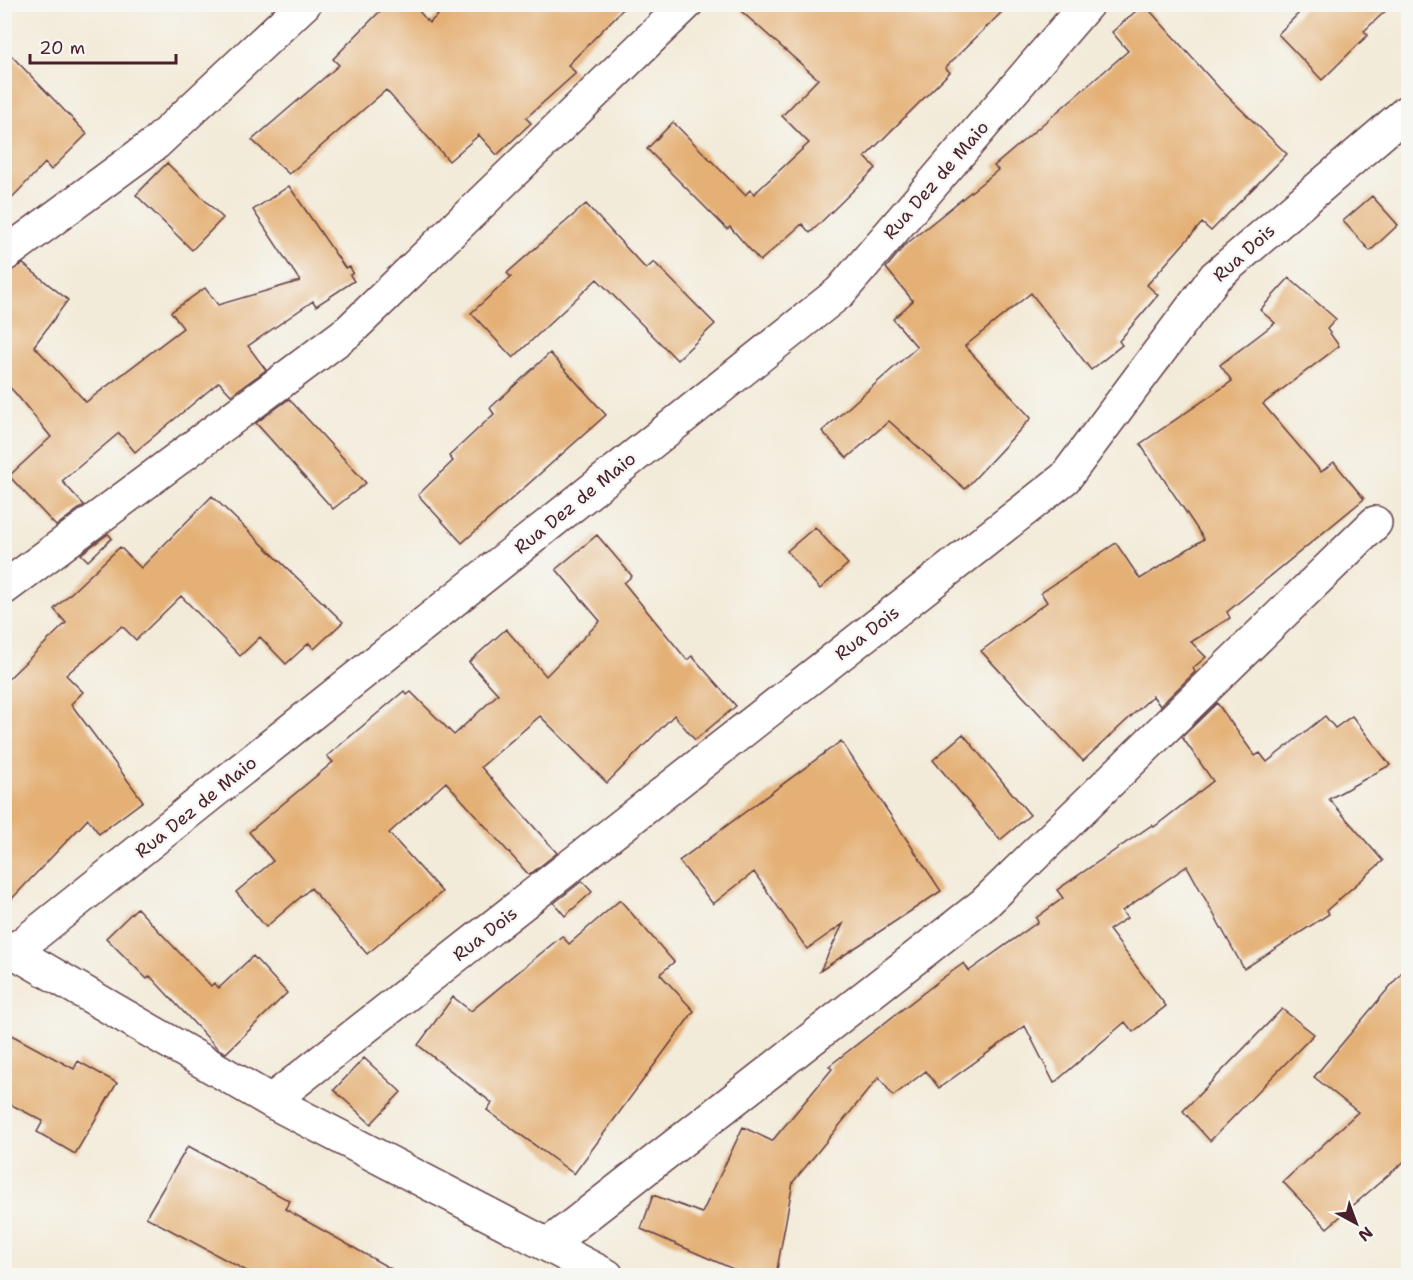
<svg xmlns="http://www.w3.org/2000/svg" width="1413" height="1280" viewBox="0 0 1413 1280" font-family="'Shantell Sans',sans-serif">
<style>
.building{fill:#e4b076}
.lines{fill:none;stroke-linecap:round;stroke-linejoin:round}
.minor-casing{stroke:#633e45;stroke-width:36}
.minor{stroke:#fff;stroke-width:33}
.labels{text-anchor:middle;stroke-width:4.5;stroke-linejoin:round;paint-order:stroke}
.street-label{font-size:18px;fill:#4a1f2b;stroke:#f6f6f2}
</style>
<rect width="100%" height="100%" fill="#f6f6f2"/>
<filter id="ink" filterUnits="userSpaceOnUse"><feTurbulence type="fractalNoise" baseFrequency=".0167" numOctaves="2"/><feDisplacementMap in="SourceGraphic" scale="12" xChannelSelector="R" yChannelSelector="G"/><feConvolveMatrix kernelMatrix="1 2 1 2 8 2 1 2 1" color-interpolation-filters="sRGB"/></filter>
<filter id="wash" filterUnits="userSpaceOnUse"><feTurbulence type="fractalNoise" baseFrequency=".008" numOctaves="4" result="noise"/><feDisplacementMap in="SourceGraphic" scale="24" xChannelSelector="R" yChannelSelector="G"/><feGaussianBlur stdDeviation="1.35" result="paint"/><feColorMatrix in="noise" values="0 0 0 0 0 0 0 0 0 0 0 0 0 0 0 0 0 1.4 0 .05"/><feComposite in="paint" operator="in"/></filter>
<g filter="url(#wash)">
<rect width="100%" height="100%" fill="#f3ebd9"/>
<g id="blocks">
<path class="building" d="M387,4H413L429,23L450,4H628L568,65L576,73L526,118L531,123L497,155L479,135L449,161L386,90L289,174L252,140L339,65L333,59Z
M733,4H1010L945,68L950,72L865,157L876,168L810,233L802,224L760,261L730,227L727,229L647,149L673,122L745,195L750,190L754,194L809,143L782,116L818,79Z
M1144,4L1220,89L1287,154L1211,231L1202,223L1147,285L1158,295L1119,341L1122,345L1091,370L1031,293L965,346L1031,418L965,489L889,421L847,458L822,431L917,347L893,319L913,301L886,268L905,245L998,170L994,166L1128,51L1112,32Z
M1308,4H1393L1364,31L1368,35L1322,80L1278,34Z
M4,48L87,134L51,170L45,163L4,206Z
M167,163L223,218L192,250L136,195Z
M289,186L345,268L350,267L353,273L350,275L354,281L316,306L313,301L248,346L266,370L231,395L219,382L135,452L119,433L62,481L84,505L56,526L9,476L51,437L16,394L6,383L4,385V273L23,264L68,300L34,346L86,402L183,328L171,312L205,288L218,305L300,281L253,210Z
M1372,196L1398,225L1370,251L1343,221Z
M586,204L646,269L654,262L715,324L677,360L597,279L513,358L471,313L511,277L507,273Z
M1289,278L1336,319L1327,329L1339,346L1263,404L1321,472L1334,462L1364,499L1227,612L1230,618L1191,642L1206,657L1193,668L1195,672L1160,706L1153,696L1083,761L981,651L1047,602L1041,593L1116,543L1140,579L1204,539L1140,444L1232,381L1220,365L1275,323L1260,310Z
M550,353L606,415L462,543L418,495L453,461L449,456L494,414L490,408Z
M289,399L366,483L333,509L256,423Z
M212,496L343,622L314,649L309,643L286,664L260,637L240,656L181,596L136,640L122,626L66,675L83,692L71,704L143,801L99,834L88,819L4,907V683L66,623L54,609L120,547L141,568Z
M815,527L848,564L820,589L787,551Z
M108,534L112,538L88,561L81,554Z
M597,535L632,576L624,583L687,660L692,656L736,706L695,740L674,715L607,783L540,716L481,767L557,853L529,875L446,782L389,833L442,892L367,954L311,888L266,927L236,892L273,861L249,832L333,762L327,756L404,691L407,695L411,692L454,735L498,694L469,662L506,629L546,676L600,621L556,569Z
M1217,703L1255,756L1260,753L1267,762L1325,716L1335,728L1352,716L1390,765L1329,799L1383,861L1327,910L1329,914L1244,969L1187,866L1122,911L1127,918L1109,930L1166,1006L1133,1032L1125,1022L1054,1083L1025,1026L939,1088L926,1071L893,1096L879,1077L793,1182L776,1275H747L641,1229L653,1195L702,1213L743,1127L772,1141L832,1069L829,1066L944,977L964,963L969,971L1038,922L1036,918L1063,898L1057,890L1152,825L1154,827L1213,781L1182,737Z
M963,734L1030,815L1000,840L933,760Z
M841,741L941,891L820,971L843,924L807,949L754,872L713,904L679,861Z
M582,881L592,892L565,916L554,903Z
M620,900L674,962L660,974L694,1011L574,1174L487,1110L492,1103L418,1045L453,997L471,1011L562,936L569,944Z
M137,908L211,986L214,983L219,988L253,956L287,993L226,1053L218,1049L150,976L147,979L106,938Z
M1408,965V1158L1327,1228L1283,1182L1358,1112L1314,1077Z
M1282,1009L1314,1034L1210,1141L1183,1111Z
M4,1031L74,1069L78,1061L117,1083L75,1154L37,1132L43,1121L4,1101Z
M364,1058L401,1092L371,1124L334,1090Z
M188,1146L290,1201L285,1209L402,1275H254L146,1217Z"/>
</g>
</g>
<g filter="url(#ink)">
<use href="#blocks" fill-opacity="0" stroke="#633e45" stroke-width="1.5"/>
<g class="lines">
<g class="minor-casing">
<path id="minor" d="M4,255L156,143L304,4
M4,588L349,331L686,4
M4,946L271,1101L607,1276
M14,951L840,292L1087,4
M271,1101L1065,478L1215,277L1408,111
M548,1245L984,904L1375,523"/>
</g>
<use href="#minor" class="minor"/>
</g>
</g>
<g class="labels">
<g class="street-label">
<text transform="translate(936 180) rotate(-49)" y="6">Rua Dez de Maio</text>
<text transform="translate(1244 253) rotate(-42)" y="6">Rua Dois</text>
<text transform="translate(575 503) rotate(-39)" y="6">Rua Dez de Maio</text>
<text transform="translate(867 633) rotate(-38)" y="6">Rua Dois</text>
<text transform="translate(196 807) rotate(-39)" y="6">Rua Dez de Maio</text>
<text transform="translate(485 934) rotate(-38)" y="6">Rua Dois</text>
</g>
</g>
<rect width="1413" height="1280" fill="none" stroke="#f6f6f2" stroke-width="24"/>
<g transform="translate(1356 1223) rotate(139)" stroke="#f6f6f2" stroke-width="4.5" paint-order="stroke">
<path d="M0-4.5L10 22L0 15L-10 22Z" fill="#4a1f2b"/>
<text y="-9" font-size="16" font-weight="bold" text-anchor="middle" fill="#4a1f2b">N</text>
</g>
<path d="M30 54v9h146v-9" fill="none" stroke="#4a1f2b" stroke-width="3"/>
<text x="39" y="54" font-size="18" fill="#4a1f2b" stroke="#f6f6f2" stroke-width="4.5" paint-order="stroke">20 m</text>
</svg>
